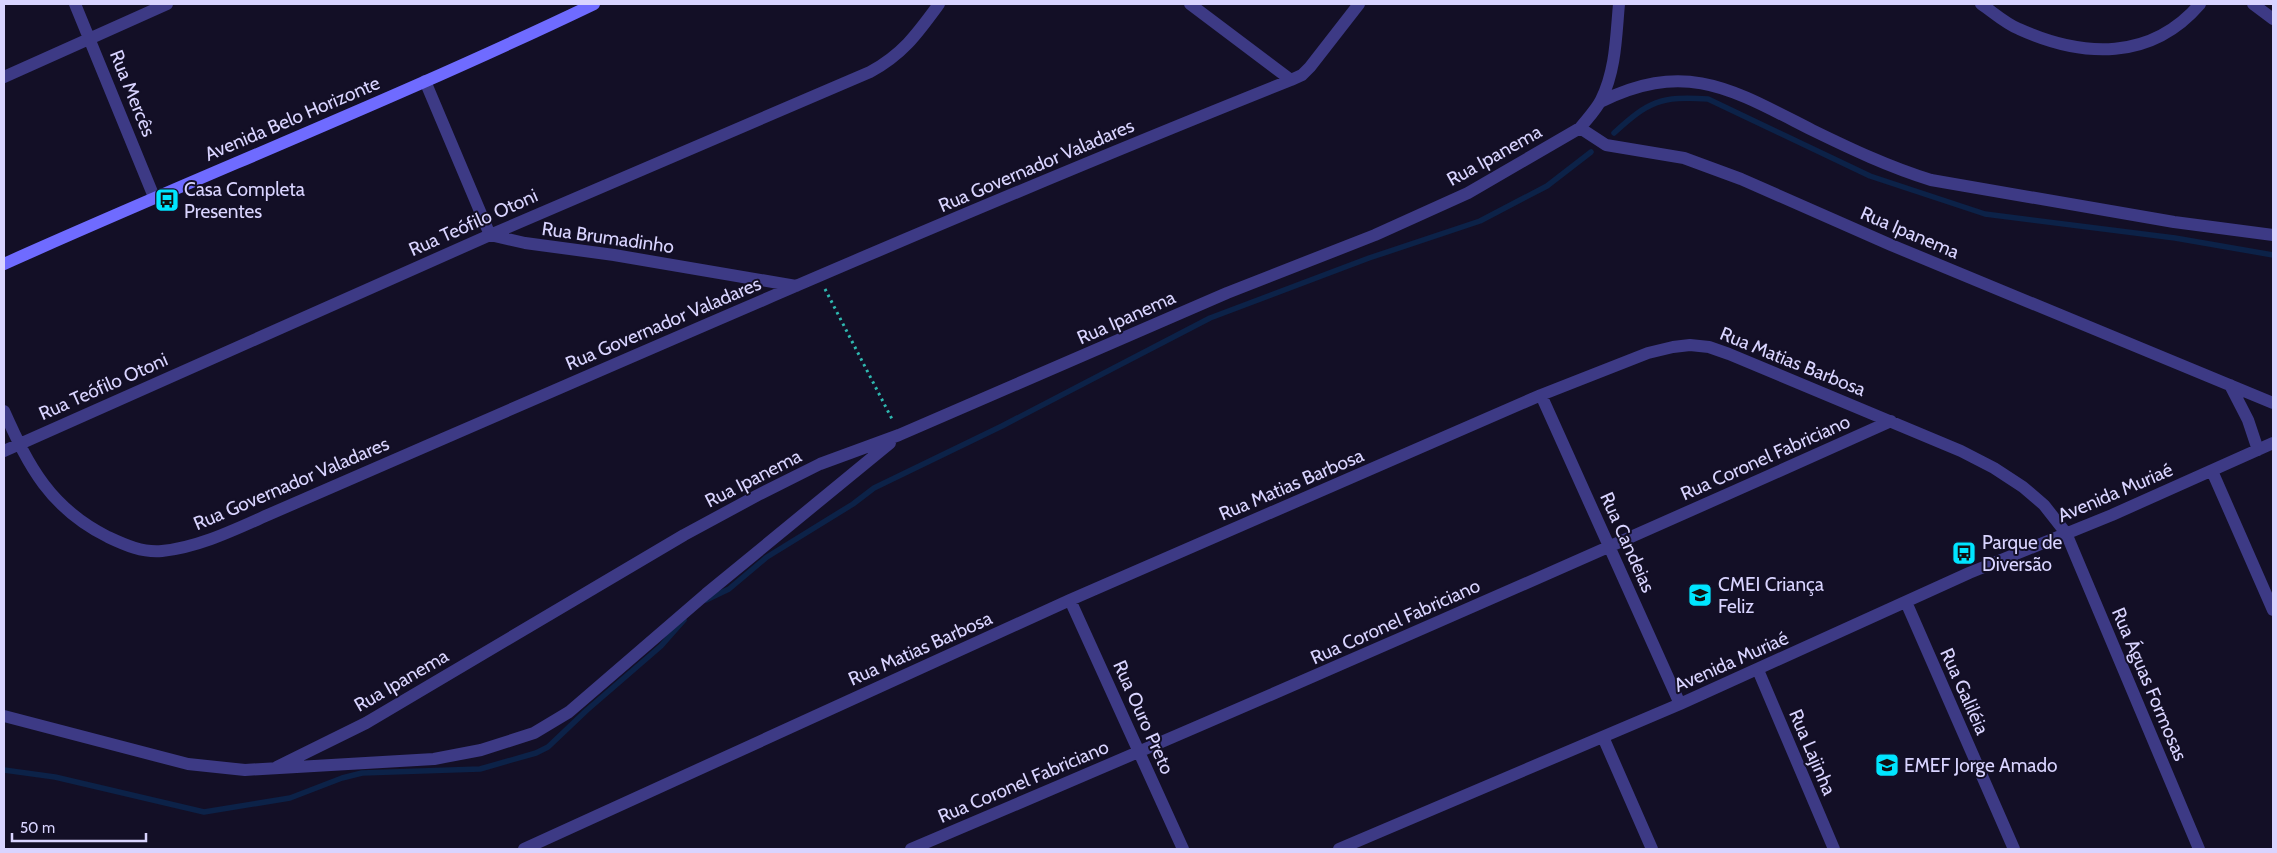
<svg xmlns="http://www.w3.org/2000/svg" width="2277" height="853" viewBox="0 0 2277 853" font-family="Cabin,sans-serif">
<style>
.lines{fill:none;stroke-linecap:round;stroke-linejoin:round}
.stream{stroke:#0c2248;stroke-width:5.5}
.path{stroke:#2fb8b0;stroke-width:3;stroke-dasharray:2.5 4;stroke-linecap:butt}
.street{stroke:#3d3a85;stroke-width:12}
.secondary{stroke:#6f6bff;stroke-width:12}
.labels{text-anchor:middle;stroke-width:4;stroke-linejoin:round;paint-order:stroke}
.street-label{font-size:19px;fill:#d9d4ff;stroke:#130f26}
.poi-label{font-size:19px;fill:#d9d4ff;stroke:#130f26;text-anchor:start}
</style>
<rect width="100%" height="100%" fill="#130f26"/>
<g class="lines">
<path class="stream" d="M1614,133C1649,101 1660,96 1708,99L1870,176L1985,214L2175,238L2273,255
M706,600L729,589L767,557L853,504L874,488L1002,426L1210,318L1369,258L1480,221L1547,186L1591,152
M4,770L55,777L204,812L290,798L342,778L362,773L480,769L536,753L548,747L587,710L661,646L684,620"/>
<path class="path" d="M825,289L893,421"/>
<path class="street" d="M75,4L154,197
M1190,4L1291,80
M1981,4C1993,12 2006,24 2019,29C2083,58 2151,61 2200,4
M2253,4L2273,19
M4,77L167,4
M425,81L490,235L525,243L614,255L796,286
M1600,102C1687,59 1733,90 1812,130C1851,149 1889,167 1931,180L2174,222L2273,235
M1580,128C1587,119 1596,110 1601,100C1616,70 1616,36 1619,4
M2230,385L2248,420L2258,450
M1541,395L1680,704
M4,411C29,467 50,508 108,537C125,545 143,553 162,551C200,547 236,529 270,514C609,367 948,217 1291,80L1302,75L1310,67L1359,4
M4,451L490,235L870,72C903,54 917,34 939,4
M2212,471L2273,610
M1070,600L1183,849
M1906,602L2014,849
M1758,670L1834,849
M4,716L188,764L245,770L434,759L481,750L534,733L569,712L706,594L890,443
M1603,737L1652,849
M277,767L366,723L684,535L758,495L820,464L899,435L1227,293L1375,235L1468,193L1580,128L1606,145L1684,158L1741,179L1891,245L2273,403
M524,849L1070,600L1541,395L1648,353L1673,347L1690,345L1709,347L1729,354L1961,451L1994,468L2023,487L2044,505L2066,533L2199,849
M911,849C1239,710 1566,567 1891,421
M1339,849L1680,704L1969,573L2112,515L2273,443"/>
<path class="secondary" d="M4,264C200,176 400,97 594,4"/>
</g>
<defs>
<g id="bus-square" transform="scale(1.25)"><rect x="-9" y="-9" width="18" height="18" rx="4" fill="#00e5ff" stroke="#130f26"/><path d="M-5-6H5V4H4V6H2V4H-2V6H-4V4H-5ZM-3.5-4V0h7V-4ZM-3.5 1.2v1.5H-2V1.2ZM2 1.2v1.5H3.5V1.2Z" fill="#111"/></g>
<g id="school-square" transform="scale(1.25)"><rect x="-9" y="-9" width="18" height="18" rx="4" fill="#00e5ff" stroke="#130f26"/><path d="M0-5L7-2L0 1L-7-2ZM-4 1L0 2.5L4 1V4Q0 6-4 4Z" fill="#111"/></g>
</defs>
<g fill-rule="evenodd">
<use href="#bus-square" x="167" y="200"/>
<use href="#bus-square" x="1964" y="553"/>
<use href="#school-square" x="1700" y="595"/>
<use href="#school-square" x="1887" y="765"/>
</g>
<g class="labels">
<g class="street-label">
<text transform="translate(133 93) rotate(68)" y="7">Rua Mercês</text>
<text transform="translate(292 118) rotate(-23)" y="7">Avenida Belo Horizonte</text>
<text transform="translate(1494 155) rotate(-29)" y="7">Rua Ipanema</text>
<text transform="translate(1036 165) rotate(-23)" y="7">Rua Governador Valadares</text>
<text transform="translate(473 222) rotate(-24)" y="7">Rua Teófilo Otoni</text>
<text transform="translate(1910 232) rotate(23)" y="7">Rua Ipanema</text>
<text transform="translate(608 237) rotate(8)" y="7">Rua Brumadinho</text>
<text transform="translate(1126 317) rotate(-24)" y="7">Rua Ipanema</text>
<text transform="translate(663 323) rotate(-23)" y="7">Rua Governador Valadares</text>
<text transform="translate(1793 361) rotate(22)" y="7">Rua Matias Barbosa</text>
<text transform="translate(103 386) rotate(-24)" y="7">Rua Teófilo Otoni</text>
<text transform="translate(1765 457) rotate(-24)" y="7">Rua Coronel Fabriciano</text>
<text transform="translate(753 478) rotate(-27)" y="7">Rua Ipanema</text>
<text transform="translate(291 483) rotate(-23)" y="7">Rua Governador Valadares</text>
<text transform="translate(1291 484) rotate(-23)" y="7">Rua Matias Barbosa</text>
<text transform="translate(2115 492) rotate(-23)" y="7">Avenida Muriaé</text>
<text transform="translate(1628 542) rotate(66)" y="7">Rua Candeias</text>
<text transform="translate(1395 621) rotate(-24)" y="7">Rua Coronel Fabriciano</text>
<text transform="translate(920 648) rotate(-24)" y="7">Rua Matias Barbosa</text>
<text transform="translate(1731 661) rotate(-24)" y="7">Avenida Muriaé</text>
<text transform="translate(401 680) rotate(-30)" y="7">Rua Ipanema</text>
<text transform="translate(2150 684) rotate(67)" y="7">Rua Águas Formosas</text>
<text transform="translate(1965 691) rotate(66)" y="7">Rua Galiléia</text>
<text transform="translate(1144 717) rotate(66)" y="7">Rua Ouro Preto</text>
<text transform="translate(1813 752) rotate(67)" y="7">Rua Lajinha</text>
<text transform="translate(1023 781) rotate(-23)" y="7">Rua Coronel Fabriciano</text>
</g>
<g class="poi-label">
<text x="184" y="196">Casa Completa<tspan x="184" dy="22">Presentes</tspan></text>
<text x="1982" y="549">Parque de<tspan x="1982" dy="22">Diversão</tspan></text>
<text x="1718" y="591">CMEI Criança<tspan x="1718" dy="22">Feliz</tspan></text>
<text x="1904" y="772">EMEF Jorge Amado</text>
</g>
</g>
<rect width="2277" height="853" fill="none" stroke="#d9d4ff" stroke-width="10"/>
<path d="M12 833v8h134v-8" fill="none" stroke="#d9d4ff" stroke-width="2.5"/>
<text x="20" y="833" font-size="15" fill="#d9d4ff" stroke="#130f26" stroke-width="4" paint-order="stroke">50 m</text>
</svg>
